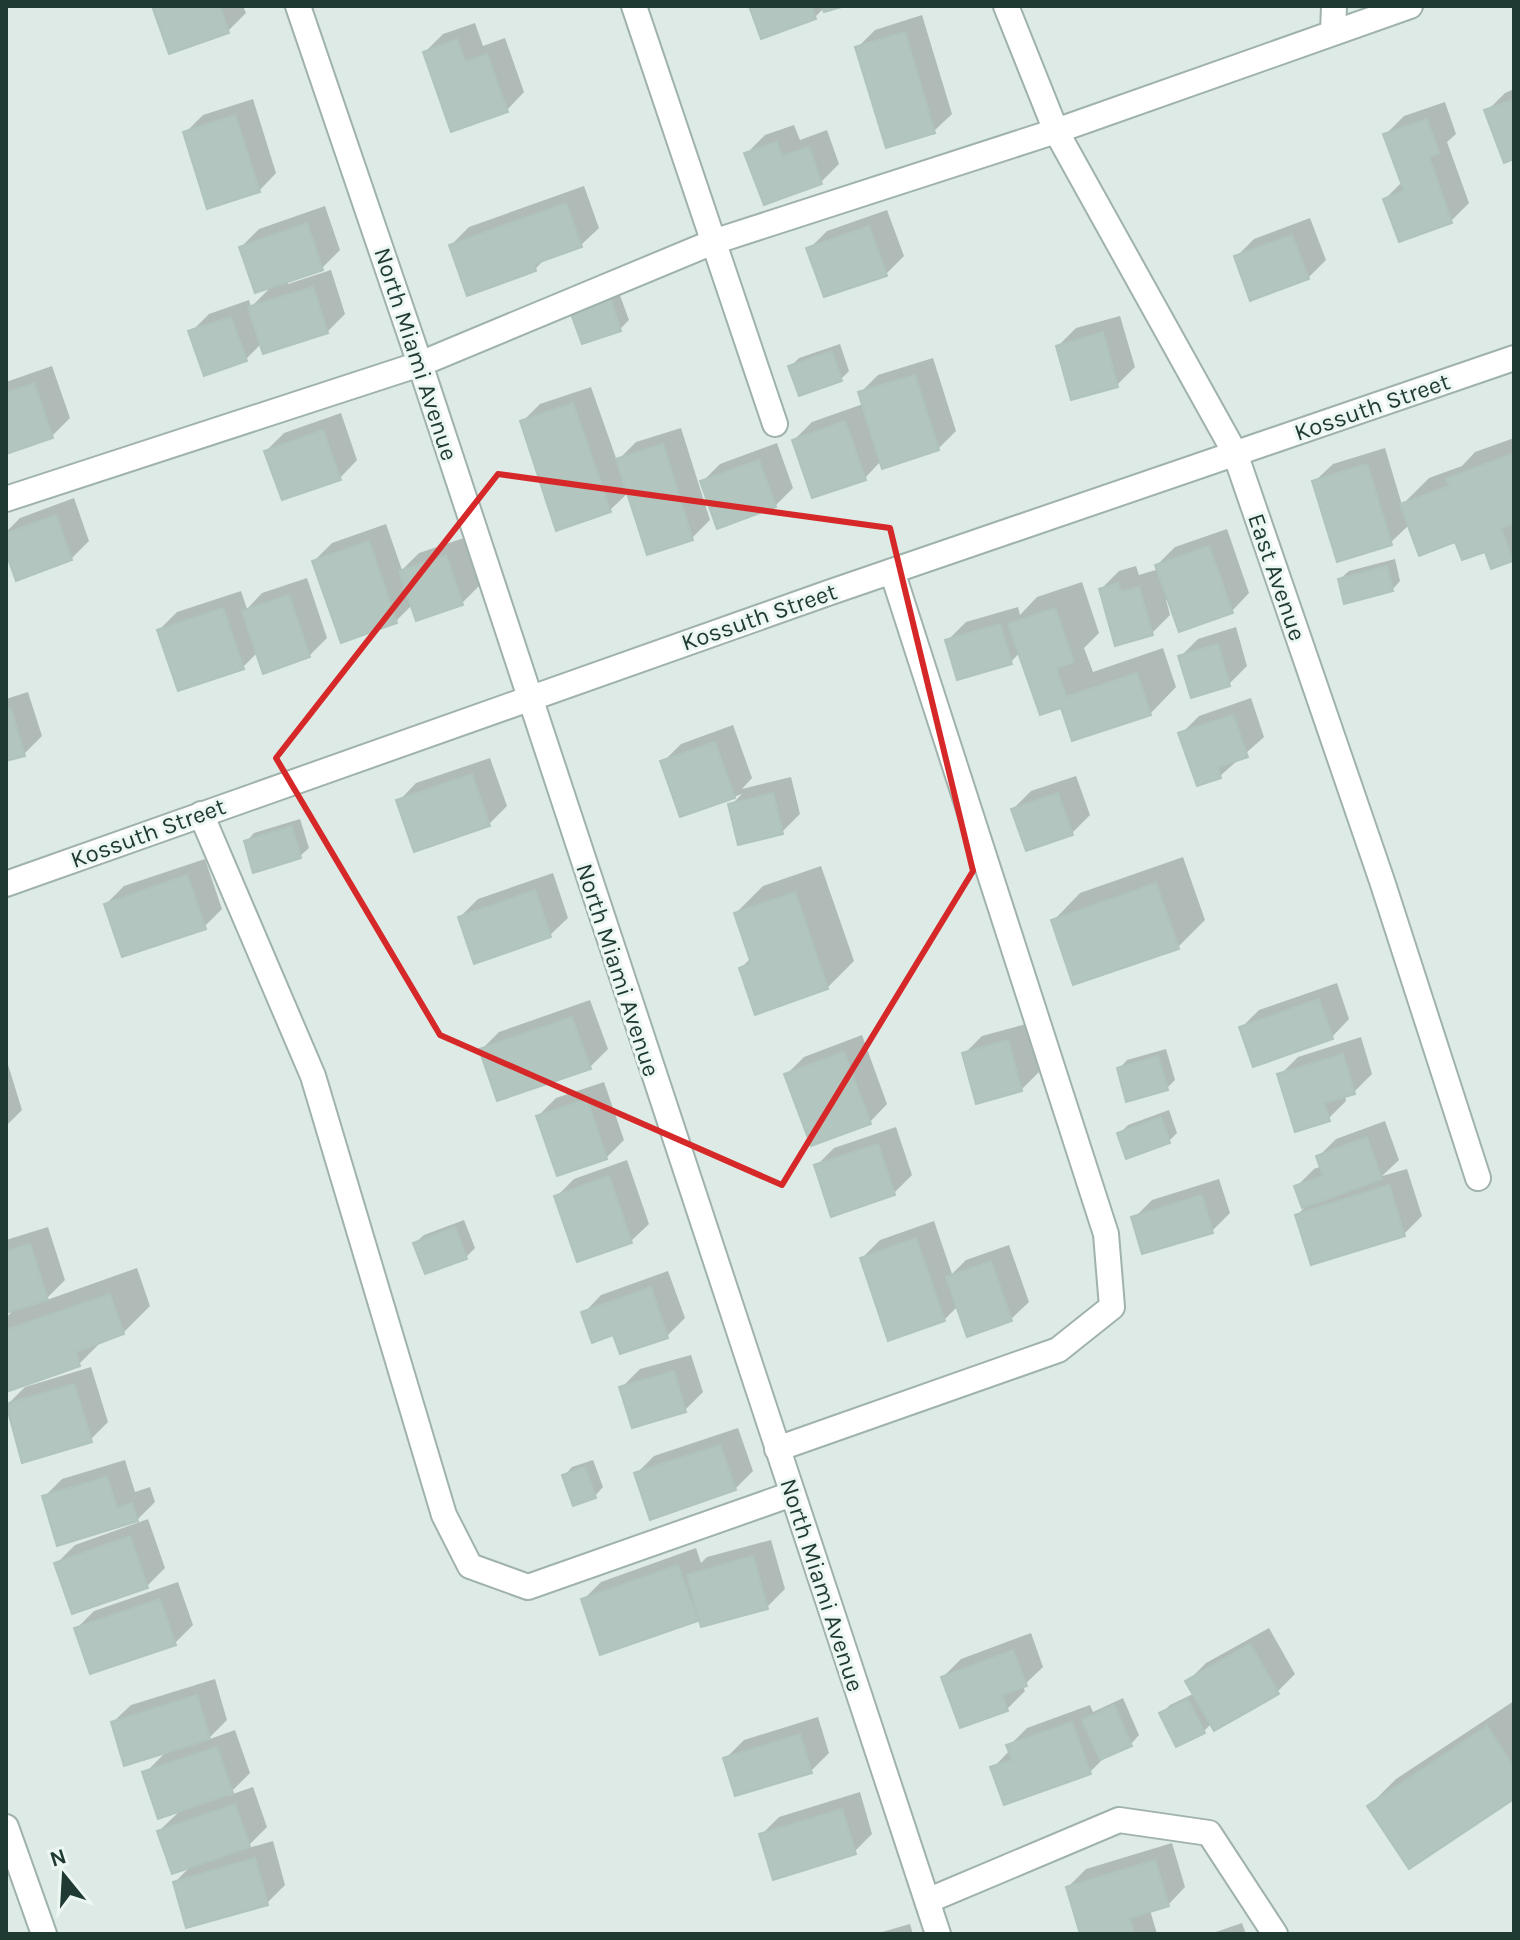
<svg xmlns="http://www.w3.org/2000/svg" width="1520" height="1940" viewBox="0 0 1520 1940" font-family="Karla,sans-serif">
<style>
.shadow{fill:#0003}
.building{fill:#b2c5be;stroke:#afc4bc;stroke-width:2}
.lines{fill:none;stroke-linecap:round;stroke-linejoin:round}
.minor-casing{stroke:#a0b2ac;stroke-width:28}
.minor{stroke:#fff;stroke-width:24}
.marked{fill:none;stroke:#d62828;stroke-width:6;stroke-linejoin:round}
.labels{text-anchor:middle;stroke-width:6;stroke-linejoin:round;paint-order:stroke}
.street-label{font-size:24px;fill:#1e3a33;stroke:#edf7f2}
</style>
<rect width="100%" height="100%" fill="#ddeae5"/>
<path class="shadow" d="M154,6H243L246,13L228,31Z
M751,6H838L825,7L815,17Z
M922,15L952,114L934,131L857,48L875,30Z
M475,23L483,46L505,38L524,92L507,110L425,52L443,34Z
M1514,89V157L1487,111L1505,93Z
M253,99L276,173L259,191L185,133L203,115Z
M1445,102L1456,134L1447,142L1469,203L1451,221L1385,199L1402,182L1386,134L1404,116Z
M794,125L800,140L827,130L839,164L821,182L747,153L765,135Z
M584,186L599,228L581,245L547,257L535,269L451,245L469,227Z
M325,206L340,250L322,268L287,280L288,284L331,270L345,314L327,332L262,343L246,359L191,332L209,314L249,300L251,307L273,285L241,247L259,229Z
M887,210L904,256L886,274L809,249L827,231Z
M1310,218L1326,260L1308,278L1236,257L1254,239Z
M618,290L629,320L620,329L572,312Z
M1120,316L1135,367L1117,385L1058,346L1076,328Z
M840,344L849,371L841,379L790,367L799,358Z
M933,358L956,431L938,449L881,461L865,478L794,440L812,422L863,404L860,393L878,375Z
M52,366L70,418L52,436L6,452V382Z
M591,387L617,461L636,442L681,428L710,520L692,538L629,492L609,511L522,422L540,404Z
M341,413L357,460L340,478L266,451L284,433Z
M1514,438V557L1512,559L1410,524L1390,543L1315,481L1333,464L1385,448L1402,505L1429,478L1462,466L1475,452Z
M777,443L793,488L775,506L702,482L720,464Z
M74,498L89,541L71,559L6,547V532L20,518Z
M386,524L402,570L419,553L464,538L480,585L462,603L413,604L396,621L314,561L332,543Z
M1227,529L1249,593L1232,611L1169,599L1166,600L1170,615L1152,633L1101,589L1119,571L1136,566L1139,575L1159,569L1157,565L1175,547Z
M1395,559L1400,581L1392,590L1340,579L1349,571Z
M307,578L327,638L309,656L258,652L243,667L159,630L177,612L241,591L247,609L262,593Z
M1082,582L1099,633L1084,648L1093,672L1163,648L1176,687L1150,714L1062,705L1020,652L1011,662L948,640L966,622L1018,607L1020,615L1037,597Z
M1236,627L1247,666L1229,684L1180,657L1198,639Z
M28,692L42,736L24,754L6,759V699Z
M1251,698L1264,737L1220,776L1181,734L1199,716Z
M733,725L752,778L742,789L791,777L800,814L782,832L731,805L742,794L681,815L663,762L681,744Z
M490,758L507,806L489,824L399,801L416,783Z
M1076,776L1090,815L1072,833L1013,809L1031,791Z
M300,819L309,848L300,856L246,842L254,833Z
M1183,857L1205,920L1178,947L1054,920L1080,893Z
M205,859L222,909L204,927L106,904L124,886Z
M821,866L854,961L827,988L741,968L751,958L736,913L763,886Z
M553,873L568,918L550,935L460,917L478,899Z
M1337,983L1349,1019L1332,1037L1241,1028L1259,1010Z
M590,1000L608,1049L590,1067L481,1050L499,1032Z
M1026,1024L1039,1072L1021,1090L964,1054L982,1036Z
M862,1035L887,1104L870,1122L786,1075L804,1057Z
M1361,1037L1372,1074L1354,1092L1345,1095L1346,1101L1328,1119L1280,1075L1298,1057Z
M1166,1049L1175,1080L1167,1088L1119,1069L1127,1060Z
M6,1058L22,1110L6,1126Z
M604,1082L624,1140L606,1158L538,1116L556,1098Z
M1169,1110L1177,1133L1169,1141L1119,1134L1128,1125Z
M1385,1121L1399,1160L1382,1176L1407,1169L1422,1216L1404,1234L1297,1215L1304,1208L1296,1187L1314,1169L1322,1166L1318,1157L1336,1139Z
M896,1127L912,1175L894,1193L816,1166L834,1148Z
M627,1160L649,1224L631,1241L556,1197L574,1179Z
M1219,1179L1230,1213L1212,1231L1134,1218L1152,1200Z
M464,1220L475,1248L466,1257L415,1243L424,1235Z
M934,1221L952,1274L966,1260L1009,1245L1029,1302L1011,1319L958,1306L944,1320L862,1258L880,1240Z
M48,1227L65,1280L44,1301L137,1268L150,1306L123,1333L104,1339L79,1364L6,1390V1318L15,1308L6,1311V1240Z
M668,1271L685,1318L667,1336L584,1313L601,1295Z
M691,1355L703,1392L685,1410L622,1387L640,1369Z
M91,1367L108,1422L90,1440L7,1405L25,1387Z
M738,1428L753,1471L735,1489L636,1474L654,1456Z
M125,1460L135,1492L150,1487L155,1502L134,1523L44,1497L62,1479Z
M593,1460L603,1487L595,1496L564,1476L572,1467Z
M148,1519L165,1568L147,1586L57,1563L75,1545Z
M771,1540L785,1589L767,1607L700,1616L697,1619L583,1600L601,1582L696,1548L701,1563L707,1557Z
M178,1582L193,1625L175,1643L76,1629L94,1611Z
M1269,1628L1295,1674L1277,1692L1212,1723L1204,1731L1162,1713L1170,1705L1195,1693L1188,1681L1206,1663Z
M1031,1633L1043,1667L1023,1686L1025,1691L1007,1709L943,1677L961,1659Z
M215,1679L227,1720L207,1740L235,1730L250,1773L227,1796L253,1787L267,1827L245,1849L273,1841L285,1885L267,1903L175,1882L192,1865L159,1831L183,1808L145,1773L167,1751L113,1722L131,1705Z
M1123,1698L1139,1735L1131,1744L1108,1754L1090,1772L993,1768L1010,1750L1009,1746L1027,1728L1090,1705L1093,1712Z
M1514,1701V1796L1369,1806L1396,1779Z
M818,1717L829,1753L811,1771L726,1758L744,1740Z
M860,1792L872,1834L854,1852L761,1835L779,1817Z
M1172,1843L1185,1887L1168,1905L1150,1910L1157,1934H1082L1068,1887L1086,1869Z
M1242,1923L1246,1934H1210Z
M910,1924L913,1934H875Z"/>
<path class="building" d="M152,6H220L229,33L169,54Z
M749,6H811L816,19L761,39Z
M822,6H845L824,12Z
M905,32L935,133L886,148L855,47Z
M457,39L465,62L487,54L508,112L451,132L423,52Z
M1514,99V159L1504,163L1484,110Z
M235,115L260,192L207,209L183,132Z
M1427,119L1439,153L1429,157L1452,223L1399,242L1383,199L1404,191L1383,134Z
M777,142L782,156L809,147L822,184L764,205L744,153Z
M566,203L582,247L534,264L536,271L467,296L449,245Z
M307,223L323,270L255,293L239,247Z
M869,226L887,276L824,297L806,248Z
M1292,235L1309,279L1250,301L1234,256Z
M313,287L328,333L263,354L248,307Z
M610,297L621,331L582,344L570,311Z
M231,317L247,361L204,376L188,331Z
M1103,332L1118,387L1071,400L1056,346Z
M832,351L842,381L799,396L788,366Z
M915,375L939,450L882,469L858,392Z
M34,383L53,438L6,454V393Z
M573,403L611,512L556,531L520,421Z
M845,421L866,480L812,498L792,440Z
M323,430L341,480L282,500L264,451Z
M663,444L693,540L647,555L616,459Z
M1514,453V523L1501,528L1513,561L1491,569L1485,552L1462,560L1455,542L1419,556L1400,504L1449,486L1446,479Z
M759,460L776,507L717,529L700,481Z
M1367,464L1392,545L1337,562L1312,481Z
M56,515L72,560L16,581L6,553V533Z
M369,541L397,623L341,643L312,561Z
M1209,546L1233,613L1179,632L1155,565Z
M446,555L463,605L416,621L399,571Z
M1387,566L1393,591L1344,604L1338,579Z
M1118,583L1121,592L1139,587L1153,635L1115,646L1099,589Z
M289,595L310,657L263,674L242,611Z
M223,608L244,669L178,691L157,630Z
M1055,608L1074,662L1056,668L1066,697L1137,673L1151,715L1072,741L1061,708L1040,715L1008,624Z
M1000,624L1012,664L957,680L945,640Z
M1218,644L1230,686L1191,698L1178,656Z
M11,709L25,756L6,761V710Z
M1233,715L1248,757L1218,767L1221,778L1197,786L1178,733Z
M715,742L735,798L680,817L660,761Z
M472,774L490,826L414,852L396,800Z
M773,793L783,834L738,845L728,804Z
M1058,793L1073,835L1026,851L1011,809Z
M292,826L301,858L253,873L244,841Z
M187,875L206,929L122,957L104,904Z
M1156,883L1179,949L1073,985L1051,920Z
M535,890L551,937L474,964L458,917Z
M795,892L828,989L755,1015L739,968L751,963L734,913Z
M1319,999L1333,1039L1253,1067L1239,1027Z
M572,1017L591,1069L497,1101L479,1049Z
M1008,1040L1022,1091L976,1104L962,1053Z
M844,1052L871,1124L811,1146L784,1074Z
M1343,1054L1355,1094L1324,1103L1330,1121L1295,1132L1277,1074Z
M1158,1056L1168,1090L1126,1102L1117,1068Z
M587,1099L607,1159L557,1176L536,1116Z
M1161,1117L1170,1143L1126,1159L1117,1133Z
M1367,1137L1382,1179L1302,1208L1294,1186L1323,1176L1316,1156Z
M878,1144L895,1195L831,1217L814,1165Z
M609,1176L632,1243L577,1262L554,1196Z
M1389,1185L1405,1236L1311,1265L1295,1215Z
M1202,1195L1213,1233L1142,1254L1131,1217Z
M455,1227L467,1259L425,1274L413,1243Z
M916,1238L945,1321L888,1341L860,1258Z
M30,1244L48,1300L6,1313V1251Z
M991,1261L1012,1321L967,1337L946,1277Z
M651,1287L668,1338L620,1354L613,1335L592,1343L581,1312Z
M110,1294L124,1334L76,1352L80,1366L6,1392V1330Z
M674,1371L686,1412L632,1428L619,1387Z
M74,1384L92,1442L22,1463L6,1404Z
M720,1445L736,1490L650,1520L634,1473Z
M585,1467L596,1498L573,1506L562,1475Z
M107,1477L117,1508L132,1503L138,1521L57,1546L42,1496Z
M130,1536L148,1588L72,1614L54,1563Z
M753,1556L768,1609L701,1627L687,1575Z
M678,1565L698,1621L600,1655L581,1599Z
M160,1599L176,1645L90,1674L74,1628Z
M1250,1644L1279,1694L1214,1731L1185,1681Z
M1013,1650L1027,1686L1002,1695L1008,1711L960,1728L941,1677Z
M197,1695L210,1739L124,1766L111,1722Z
M1188,1699L1205,1733L1176,1747L1159,1713Z
M1114,1705L1132,1746L1100,1760L1082,1720Z
M1072,1722L1091,1774L1004,1805L990,1767L1012,1760L1006,1745Z
M1487,1726L1514,1767V1799L1409,1869L1367,1806Z
M800,1734L812,1773L735,1796L723,1758Z
M217,1747L233,1793L158,1819L142,1772Z
M235,1804L250,1847L172,1874L157,1831Z
M842,1809L856,1854L773,1880L759,1834Z
M255,1858L268,1905L186,1928L173,1882Z
M1155,1860L1169,1906L1130,1918L1134,1934H1080L1066,1887Z"/>
<g class="lines">
<g class="minor-casing">
<path id="minor" d="M298,6L420,364L938,1934
M634,6L775,424
M1006,6L1056,131L1235,453L1382,881L1478,1178
M1333,33L1334,6
M6,499L420,364L713,242L1056,131L1410,6
M201,814L313,1076L444,1515L470,1566L528,1587L792,1494
M6,884L828,593L1514,358
M777,1449L1058,1350L1112,1307L1106,1234L892,571
M6,1827L44,1934
M927,1901L1119,1820L1209,1833L1275,1934"/>
</g>
<use href="#minor" class="minor"/>
</g>
<path class="marked" d="M498,474L890,528L973,871L782,1185L440,1035L276,758Z"/>
<g class="labels">
<g class="street-label">
<text transform="translate(416 354) rotate(72)" y="8">North Miami Avenue</text>
<text transform="translate(1372 407) rotate(-19)" y="8">Kossuth Street</text>
<text transform="translate(1277 577) rotate(71)" y="8">East Avenue</text>
<text transform="translate(759 617) rotate(-19)" y="8">Kossuth Street</text>
<text transform="translate(148 833) rotate(-20)" y="8">Kossuth Street</text>
<text transform="translate(618 970) rotate(72)" y="8">North Miami Avenue</text>
<text transform="translate(822 1585) rotate(72)" y="8">North Miami Avenue</text>
</g>
</g>
<rect width="1520" height="1940" fill="none" stroke="#1e3a33" stroke-width="16"/>
<g transform="translate(64 1876) rotate(342)" stroke="#edf7f2" stroke-width="6" paint-order="stroke">
<path d="M0-6L14 30L0 20L-14 30Z" fill="#1e3a33"/>
<text y="-12" font-size="22" font-weight="bold" text-anchor="middle" fill="#1e3a33">N</text>
</g>
</svg>
